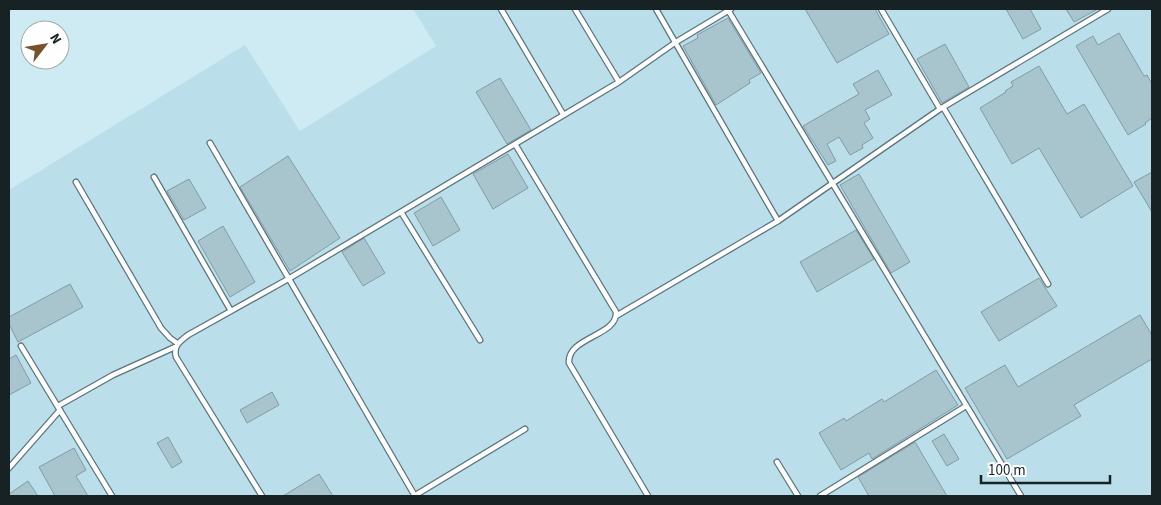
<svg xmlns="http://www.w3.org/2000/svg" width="1161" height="505" viewBox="0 0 1161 505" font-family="'Source Sans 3',sans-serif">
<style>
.built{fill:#badeea}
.building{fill:#a8c4cc;stroke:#829ca5}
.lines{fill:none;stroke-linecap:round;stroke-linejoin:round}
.service-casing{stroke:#5b747c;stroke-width:7}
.service{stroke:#fff;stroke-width:4.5}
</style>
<rect width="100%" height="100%" fill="#ceebf4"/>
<path class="built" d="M413,9H1152V496H9V190L245,45L300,131L436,46Z"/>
<path class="building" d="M805,9H875L889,34L837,63Z
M1006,9H1030L1041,29L1023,39Z
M1066,9H1098L1074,22Z
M728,18L761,73L749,80L750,83L716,105L683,46L698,38L697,35Z
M1119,33L1144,76L1147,75L1152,84V118L1145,123L1146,124L1128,135L1076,46L1093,36L1098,45Z
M945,44L969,87L942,103L917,59Z
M1039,66L1067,114L1084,104L1133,186L1081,218L1039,148L1012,164L980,108L1006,92L1005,91L1013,86L1011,82Z
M878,70L892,95L865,110L870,119L864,123L873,138L862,145L863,148L850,155L839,137L827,144L836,161L828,165L803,126L859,94L853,84Z
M500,78L531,130L507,144L476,92Z
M508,154L528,188L493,209L473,174Z
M288,156L340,238L290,271L240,187Z
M1152,172V212L1134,182Z
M859,174L910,262L891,273L840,185Z
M189,179L206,208L184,220L167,191Z
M441,197L460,230L433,246L414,213Z
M223,226L255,282L230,297L198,241Z
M856,230L874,259L817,292L800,262Z
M364,238L385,273L363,286L342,252Z
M1039,278L1057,306L999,341L981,312Z
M70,284L83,307L18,342L9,324V317Z
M1140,315L1152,335V359L1074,405L1081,416L1007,459L965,388L1005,365L1018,387Z
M16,355L31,383L9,395V359Z
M936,370L958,405L872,459L869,453L841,470L819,433L844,418L846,421L882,399L884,402Z
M272,392L279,405L247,423L240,410Z
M944,434L959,459L947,466L932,441Z
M168,437L182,462L172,468L157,443Z
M915,442L947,496H869L858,477Z
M74,448L86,470L76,476L88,496H55L39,467Z
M319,474L333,496H283Z
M28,481L38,496H9V494Z"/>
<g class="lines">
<g class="service-casing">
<path id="service" d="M501,9L563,114
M575,9L619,82
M881,9L940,109
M728,10L1021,496
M943,107L1048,284
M210,143L415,496
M515,144L616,312C618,336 567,337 569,363L648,496
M154,177L231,311
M76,182L161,328L170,338L177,343
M401,212L480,340
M778,221L940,109L1108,9
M616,316L778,221L656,9
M21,346L112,496
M58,406L113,375L175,347
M777,462L798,496
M9,468L60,410
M262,496L176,357C173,346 180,341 188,335L290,278L619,82L676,42L731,9
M414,496L525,429
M820,496L966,406"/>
</g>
<use href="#service" class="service"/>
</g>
<rect width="1161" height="505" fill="none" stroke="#172225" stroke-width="20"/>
<g transform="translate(45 45) rotate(59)"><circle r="24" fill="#ffffff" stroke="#a2a7a8"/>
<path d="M0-4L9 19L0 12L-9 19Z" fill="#77522c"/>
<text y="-8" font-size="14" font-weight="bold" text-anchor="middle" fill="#172225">N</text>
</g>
<path d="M981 475v8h129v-8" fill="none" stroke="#172225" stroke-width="2.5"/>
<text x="988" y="475" font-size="15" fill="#172225" stroke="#ffffff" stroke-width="4" paint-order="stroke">100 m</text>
</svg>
